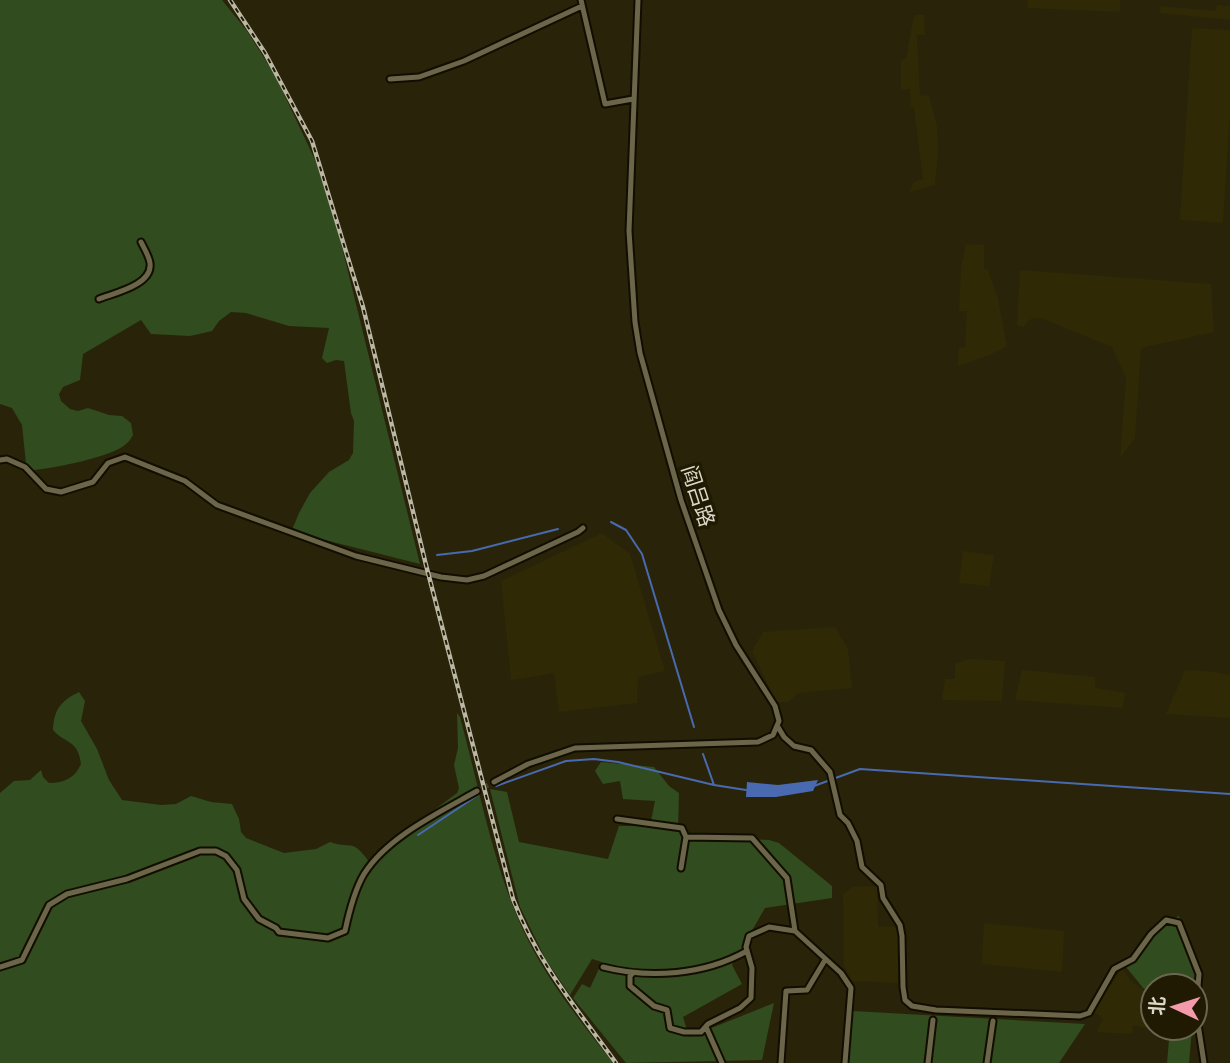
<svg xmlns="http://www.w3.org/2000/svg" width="1230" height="1063" viewBox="0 0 1230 1063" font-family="Raleway,'Noto Sans SC',sans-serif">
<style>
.built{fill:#302905}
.green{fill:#314c1f}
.water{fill:#496ab0}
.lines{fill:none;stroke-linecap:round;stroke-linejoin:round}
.stream{stroke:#496ab0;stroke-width:2}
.minor-tunnel{stroke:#443f26;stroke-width:5;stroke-dasharray:5 2.5;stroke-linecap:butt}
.minor-casing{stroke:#120d00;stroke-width:9}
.minor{stroke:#6b6549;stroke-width:5}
.rail-casing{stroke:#bab7a5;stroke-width:4.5}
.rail{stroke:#201a02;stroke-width:2;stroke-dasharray:5;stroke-linecap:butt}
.labels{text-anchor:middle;stroke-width:7;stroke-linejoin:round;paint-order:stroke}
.street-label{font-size:21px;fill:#dbd8c9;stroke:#201a02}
</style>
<rect width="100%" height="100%" fill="#292409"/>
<path class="built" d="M1028,0H1120V12L1028,8Z
M1217,5L1230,6V20L1160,13L1161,6L1216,11Z
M914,15H924L925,35H917L920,95L929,96L937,126L938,153L935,185L909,192L914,182L923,179L914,108L911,107L910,89L901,90V60L906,58Z
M1192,28L1230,30V113L1223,223L1180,220Z
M966,244L984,245V269L988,270L998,299L1007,346L990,355L958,366L959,348L965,347L967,311H959L961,268Z
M1020,270L1211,284L1214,332L1141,348L1135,438L1120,458L1126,378L1112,347L1041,318L1031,319L1023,327L1017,325Z
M602,533L630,554L665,671L638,677L637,703L559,712L554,673L511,680L501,581Z
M963,551L994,555L989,586L959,583Z
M835,627L848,649L852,688L798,693L788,702H776L752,651L763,632Z
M970,659L1005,661L1002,701L942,700L945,679H955V664Z
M1022,670L1095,677V688L1125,693L1123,708L1015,700Z
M1185,670L1214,672L1230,675V718L1166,714Z
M877,886L878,927L893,926L899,932L898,983L852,981L844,966L843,894L853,887Z
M984,923L1064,931L1062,972L982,964Z
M1122,968L1131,981L1153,997V1028H1172L1171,1034L1133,1025L1132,1034L1097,1032L1103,1018L1093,1012Z"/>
<path class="green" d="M0,0H222L247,31L275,75L316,162L338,231L420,564L325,540L322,546L290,535L299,513L310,493L329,472L349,460L353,453L354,421L351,413L344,361L336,360L327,363L322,358L329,328L289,326L246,313L231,312L219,321L212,331L190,336L151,334L141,320L83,354L80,380L63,387L59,394L61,401L70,409L78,411L88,408L109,415L122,416L131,423L133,435C131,438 129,442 126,444C115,456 51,469 33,470L26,464L22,425L12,408L0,404Z
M79,692L85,701L81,721L97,749L109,780L122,800L161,805L176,804L191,796L211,802L232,804L239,819L241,832L246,838L284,853L316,849L330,842C354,850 351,837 370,863L406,831L457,793L459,788L454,765L458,748L457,713L460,717C480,790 493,868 526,936C549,983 581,1022 613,1063H0V793L14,781L30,780L41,770L43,777L49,783C64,783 75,778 81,764C78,739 65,744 53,730C54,709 61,701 79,692Z
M601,762L654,767L669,786L679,793L678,830L682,837L769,840L779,843L832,886V898L765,908L732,965L742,984L683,1017L689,1037L774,1003L762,1060L626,1063L573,998L582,984L590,988L602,962L592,959L570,995L546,960L520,907L490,789L507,792L519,842L608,859L619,826H650L655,801L623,799L620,781L603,784L595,771Z
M1179,916L1186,942L1197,965L1195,989V986H1153V994L1144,989L1126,967C1146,951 1155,926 1179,916Z
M853,1011L1085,1024L1059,1063H848Z
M1170,1028H1192L1189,1063H1167Z"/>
<path class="water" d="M818,780L813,791L776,797H746L747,782L778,785Z"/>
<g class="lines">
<path class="stream" d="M611,522L626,530L642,554L694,727
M437,555L472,551L558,529
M703,754L714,785
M496,786L566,761L594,759L618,762L714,785L746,790
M814,786L860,769L1230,794
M418,835L478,795"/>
<path class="minor-tunnel" d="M477,791L494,782"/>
<g class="minor-casing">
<path id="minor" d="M581,0L605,104L633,99
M390,79L419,77L464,61L582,6
M99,299C114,293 153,285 150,263C149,256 144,248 141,242
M0,460L7,459L25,467L46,489L61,492L93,482L108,463L125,457L185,481L217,505L356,556L441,577L467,580L484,576L578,532L583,528
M778,727L784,737L794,746L811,750L830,772L840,815L848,823L857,841L862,867L881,885L883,898L900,925L902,936L903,987L905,1000L912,1006L936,1010L1080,1016L1089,1013L1114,969L1133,959L1151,934L1166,920L1179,923L1199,974L1196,1011L1204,1063
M494,782L528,764L575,748L758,742L773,735L779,721L775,706L736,645L719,610L681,500L640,353L635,322L629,231L638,0
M617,819L682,828L686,837L681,868
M686,837L752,838L787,878L795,931L841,973L851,988L845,1063
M0,967L22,960L49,905L67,894L127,879L200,851H216L226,856L237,870L244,899L259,919L276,928L279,932L328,938L345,931C349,912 354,891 364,874C387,837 440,812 477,791
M603,967C650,979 704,975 747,951
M633,973L630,976V986L654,1006L667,1010L670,1028L684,1032H701L708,1024L740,1008L751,998L752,968L746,947L749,936L769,927L795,931
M706,1027L722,1063
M781,1063L786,991L807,990L825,960
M928,1063L933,1020
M987,1063L993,1021"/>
</g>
<use href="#minor" class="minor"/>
<g class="rail-casing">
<path id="rail" d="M230,0L265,53L312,141L363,307L426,565L513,899C537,962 577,1009 616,1063"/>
</g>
<use href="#rail" class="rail"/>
</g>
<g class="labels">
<g class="street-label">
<text transform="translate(698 496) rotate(72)" y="7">阎吕路</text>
</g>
</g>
<g transform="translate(1174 1007) rotate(274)"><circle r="33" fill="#201a02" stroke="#6b6652" stroke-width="2"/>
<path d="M0-5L12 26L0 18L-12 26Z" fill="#f39aab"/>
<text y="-10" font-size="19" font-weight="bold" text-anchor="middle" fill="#dbd8c9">北</text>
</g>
</svg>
